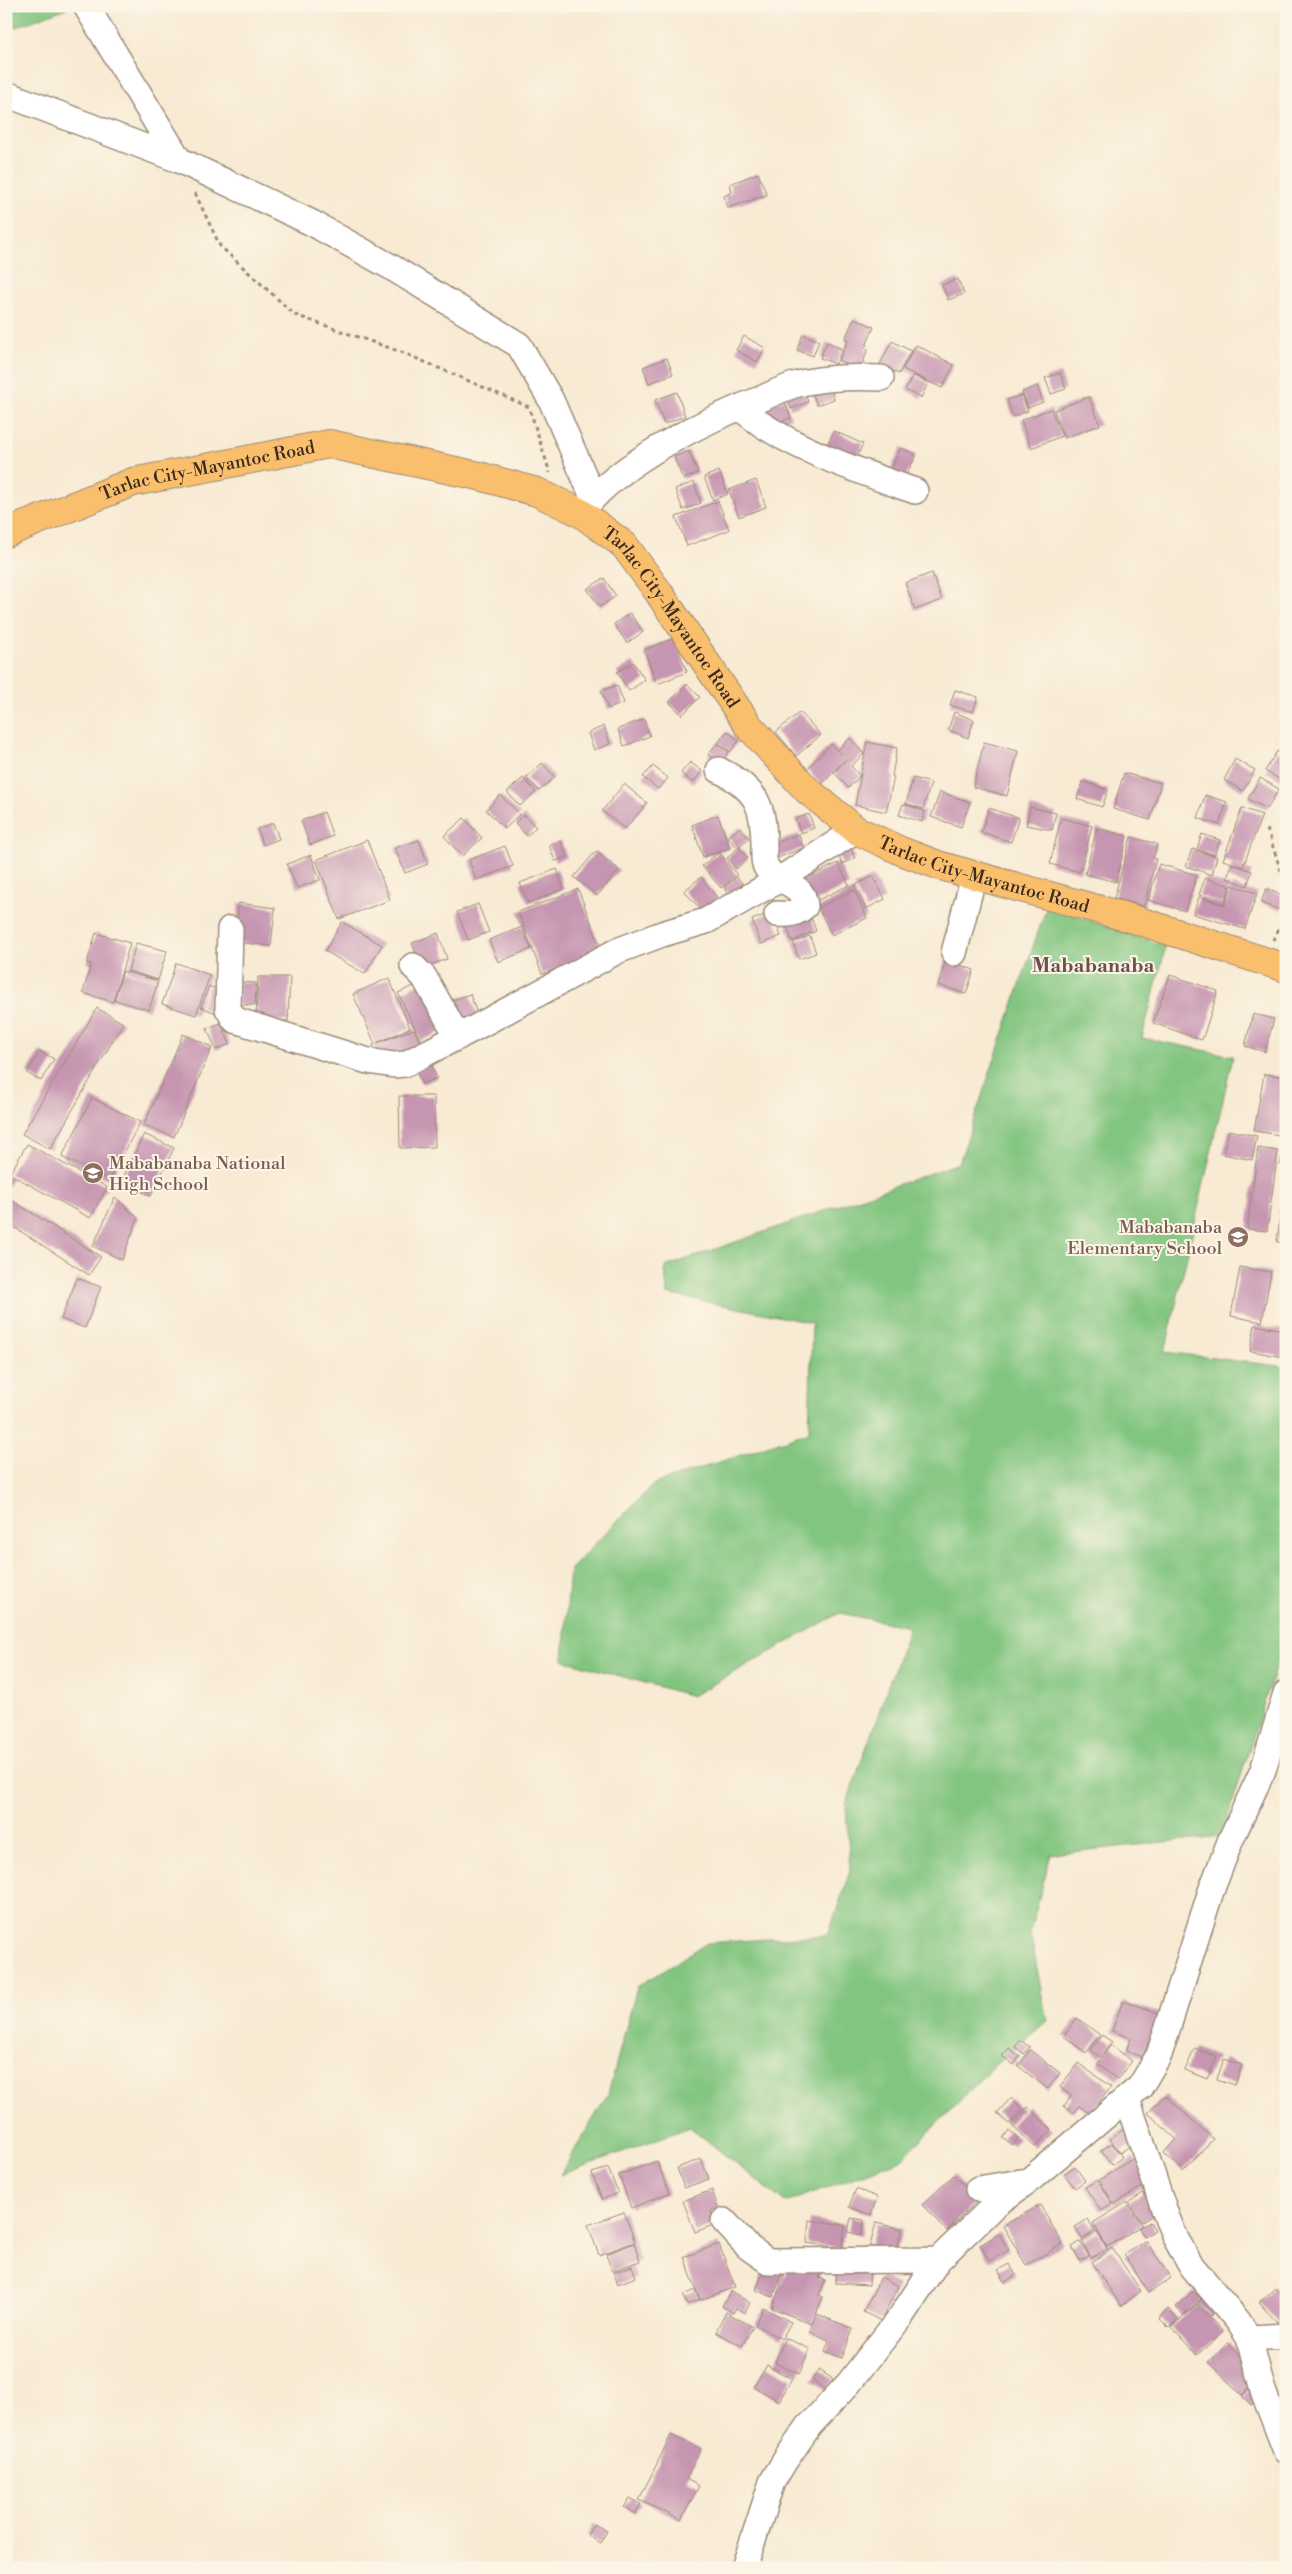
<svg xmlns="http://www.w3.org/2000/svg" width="1292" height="2574" viewBox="0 0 1292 2574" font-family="'Libre Bodoni',serif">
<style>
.green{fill:#81c57f;stroke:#5e784e}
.building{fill:#c695b1}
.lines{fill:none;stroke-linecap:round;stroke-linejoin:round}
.minor-casing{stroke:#9a8a78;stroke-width:28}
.major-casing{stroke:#9a8a78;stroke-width:30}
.path{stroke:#9a8a78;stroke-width:3;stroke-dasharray:4 4;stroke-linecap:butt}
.minor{stroke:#fff;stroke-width:25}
.major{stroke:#f9bf6d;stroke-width:28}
.labels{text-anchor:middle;stroke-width:4;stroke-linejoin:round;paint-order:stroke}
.street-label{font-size:18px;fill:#3b2a1e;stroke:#fcf5e5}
.education-label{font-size:18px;fill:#785e54;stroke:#fcf5e5;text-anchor:start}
.quarter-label{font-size:20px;font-weight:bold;fill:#6c4f51;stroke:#fcf5e5}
</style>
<rect width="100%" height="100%" fill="#fcf5e5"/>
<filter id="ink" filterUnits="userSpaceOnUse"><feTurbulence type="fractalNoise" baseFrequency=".02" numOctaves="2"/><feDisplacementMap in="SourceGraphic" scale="10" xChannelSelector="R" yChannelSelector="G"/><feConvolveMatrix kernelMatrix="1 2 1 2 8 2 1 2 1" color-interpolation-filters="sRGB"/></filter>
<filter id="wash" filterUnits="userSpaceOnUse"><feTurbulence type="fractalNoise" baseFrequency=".0096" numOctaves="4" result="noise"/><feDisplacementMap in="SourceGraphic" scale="20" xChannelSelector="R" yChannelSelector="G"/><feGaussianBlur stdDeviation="1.12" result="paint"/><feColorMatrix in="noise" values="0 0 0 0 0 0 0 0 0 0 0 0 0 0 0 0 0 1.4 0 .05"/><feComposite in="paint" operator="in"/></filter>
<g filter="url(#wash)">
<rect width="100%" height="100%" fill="#f8ead3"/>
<path class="green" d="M6,6H72L6,31Z
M1047,906L1166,946L1142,1038L1233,1056L1165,1352L1286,1367V1634L1222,1836L1051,1854L1030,1932L1047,2021L994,2066L901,2160L785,2203L690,2127L560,2175L608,2094L637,1987L707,1943L828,1935L850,1871L846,1805L909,1627L840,1613L692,1696L563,1660L570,1569L654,1484L809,1432L812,1323L667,1294L665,1267L959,1163Z"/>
<g id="blocks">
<path class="building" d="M758,173L767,195L728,208L724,196L732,192L730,184Z
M958,279L964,294L948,300L942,285Z
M854,318L874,327L865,348L868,349L860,370L839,361L848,340L845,339Z
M803,334L819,341L813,356L797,350Z
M744,336L765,348L757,362L736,350Z
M892,341L911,351L899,374L880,364Z
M827,342L842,349L836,364L820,358Z
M916,345L954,365L942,388L903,369Z
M667,358L673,374L649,383L643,367Z
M1060,373L1066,389L1051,394L1045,378Z
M913,375L928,383L921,398L905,390Z
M829,383L834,399L817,405L811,390Z
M1037,386L1043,402L1028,408L1022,392Z
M803,387L808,402L791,409L785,393Z
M677,392L685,416L664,424L655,400Z
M1022,395L1028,411L1013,417L1007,400Z
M1089,397L1100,425L1064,438L1054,410Z
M784,399L791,418L768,426L762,408Z
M1051,409L1062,436L1031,448L1021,420Z
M834,431L863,444L853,465L824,451Z
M901,448L916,455L905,478L890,471Z
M689,451L698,473L683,479L674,457Z
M719,471L728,494L713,500L704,477Z
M756,480L766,507L739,517L729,490Z
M694,482L701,503L683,510L675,489Z
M718,501L729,530L687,546L676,517Z
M932,573L942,600L915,610L905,583Z
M604,578L616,596L600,607L587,589Z
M630,613L643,632L627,643L614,624Z
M674,638L687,672L657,684L644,650Z
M633,662L645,680L629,691L617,672Z
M687,684L700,697L682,715L669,702Z
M617,685L624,703L608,709L601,691Z
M955,690L978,697L973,712L950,705Z
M800,712L821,735L796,756L776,732Z
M954,712L974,720L968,738L948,730Z
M644,719L650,736L624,746L618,729Z
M604,726L610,744L594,750L588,733Z
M727,731L739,741L730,752L718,743Z
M850,738L864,754L851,766L860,776L848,788L834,772L846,759L821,785L807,769L831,744L841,754L838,750Z
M867,742L897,748L892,776L894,777L886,812L855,805Z
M984,742L1018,751L1007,796L973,787Z
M717,743L729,752L720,764L708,755Z
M1277,751L1286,756L1285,782L1265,771Z
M1235,759L1255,770L1243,791L1224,780Z
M690,762L702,771L693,783L681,773Z
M542,763L555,777L539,791L526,778Z
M653,766L668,778L658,789L643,777Z
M1124,773L1161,783L1150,820L1113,809Z
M523,778L536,792L520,806L507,792Z
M913,778L931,783L923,809L906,804Z
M1260,778L1279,789L1267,809L1248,799Z
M1083,781L1108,790L1102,807L1077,799Z
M624,784L647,803L625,829L602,811Z
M940,792L970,802L961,827L931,817Z
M500,795L520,814L505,829L486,810Z
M1205,795L1227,802L1219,825L1198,818Z
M903,804L925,811L922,822L899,815Z
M1030,807L1056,813L1052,830L1026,825Z
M989,808L1019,818L1011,842L981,832Z
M1242,808L1262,815L1243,867L1223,860Z
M324,812L333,836L310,845L301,821Z
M809,814L814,828L801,833L795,819Z
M524,815L536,827L527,836L515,823Z
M718,815L730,848L703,857L692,825Z
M464,818L482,838L462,856L444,836Z
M1061,818L1092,826L1080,872L1050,864Z
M273,823L279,839L263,845L257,829Z
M740,827L749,838L737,848L728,837Z
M1097,828L1127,836L1116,882L1085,874Z
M799,834L803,848L772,860L767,846Z
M1202,834L1220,840L1214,855L1197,849Z
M1131,837L1157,844L1153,859H1156L1144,906L1114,898Z
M367,840L390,900L339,919L316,860Z
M419,840L428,864L405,873L395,848Z
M561,841L567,857L555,861L549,845Z
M849,844L855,858L842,864L836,850Z
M505,846L513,866L476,880L469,860Z
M739,847L748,858L736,869L727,858Z
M1192,849L1217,857L1212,875L1186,866Z
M596,851L619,870L597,896L574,877Z
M719,852L737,875L721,888L702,866Z
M311,855L320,880L297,888L287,864Z
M838,863L849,885L814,902L803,880Z
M1159,864L1197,875L1185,911L1148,900Z
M1232,864L1252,871L1247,886L1227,878Z
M557,869L564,889L528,903L520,883Z
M873,876L885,899L866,909L854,886Z
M701,877L719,900L703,912L684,891Z
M737,877L747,889L734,900L724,887Z
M1205,878L1230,886L1224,904L1199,895Z
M1232,885L1257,893L1245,929L1193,914L1199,897L1225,905Z
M578,889L602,951L542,974L518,912Z
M1266,889L1286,896L1281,910L1261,903Z
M854,890L867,918L832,935L818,908Z
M239,903L275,908L271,946L234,942Z
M478,904L489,932L468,940L457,912Z
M772,912L781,936L761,944L752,920Z
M809,912L816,931L792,941L785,921Z
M342,922L382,945L365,974L325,951Z
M522,927L531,949L498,962L489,940Z
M96,933L130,943L113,1002L83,993L91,964L87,963Z
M438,933L447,959L422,968L412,943Z
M810,936L816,953L799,959L793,942Z
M136,943L167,951L158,980L128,971Z
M946,960L974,970L966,994L938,985Z
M176,963L210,975L196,1015L162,1004Z
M123,971L158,981L149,1010L114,1000Z
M1170,975L1218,991L1202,1040L1153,1023Z
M258,977H290L288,1021L256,1020Z
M389,978L410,1028L377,1043L414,1029L421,1045L380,1062L373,1045L375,1044L353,994Z
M239,982L256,983L255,1005H238Z
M423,982L445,1030L421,1041L398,993Z
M209,986L224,992L216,1013L201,1007Z
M470,994L479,1019L453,1028L444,1003Z
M97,1008L123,1023L50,1149L22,1134Z
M1253,1014L1274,1019L1265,1052L1245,1046Z
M221,1023L230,1044L216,1050L207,1028Z
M183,1034L212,1047L174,1137L144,1125Z
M40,1051L54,1059L41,1081L27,1073Z
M430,1062L437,1078L422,1084L415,1068Z
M1264,1074L1286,1077V1136L1254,1131Z
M399,1096H434L435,1147L400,1148Z
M92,1098L140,1122L110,1180L62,1157Z
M1229,1130L1257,1136L1252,1160L1223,1154Z
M144,1134L174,1148L151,1196L121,1182Z
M1285,1140H1286V1166L1280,1165Z
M27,1144L107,1187L90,1218L10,1174Z
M1258,1148L1278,1151L1267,1231L1247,1229Z
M6,1175L12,1178L6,1190Z
M7,1197L101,1257L89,1275L6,1222Z
M115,1197L138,1218L122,1260L93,1246Z
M1281,1208H1286V1243L1277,1242Z
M1240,1267L1271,1272L1262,1322L1231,1316Z
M77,1278L101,1287L85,1328L61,1319Z
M1255,1325L1286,1330L1284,1357L1250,1351Z
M1123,2001L1159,2013L1143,2057L1126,2051L1131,2038L1112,2031Z
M1077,2018L1100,2035L1086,2053L1064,2036Z
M1102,2035L1112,2042L1100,2057L1091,2050Z
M1020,2040L1030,2047L1024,2054L1015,2047Z
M1111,2045L1132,2061L1118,2080L1097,2064Z
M1009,2048L1020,2056L1014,2065L1002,2056Z
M1195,2048L1217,2057L1207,2079L1185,2070Z
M1030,2050L1060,2073L1048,2089L1018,2066Z
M1224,2059L1242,2065L1235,2085L1217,2079Z
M1078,2063L1111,2087L1090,2114L1079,2106L1073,2113L1064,2106L1071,2096L1060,2087Z
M1165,2095L1213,2139L1183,2171L1164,2153L1176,2139L1148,2113Z
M1011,2098L1023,2109L1009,2124L997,2113Z
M1028,2107L1052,2130L1035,2147L1011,2125Z
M1125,2128L1135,2142L1120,2153L1110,2139Z
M1009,2130L1018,2138L1013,2145L1003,2138Z
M1112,2143L1122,2157L1112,2165L1101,2151Z
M1134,2158L1150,2182L1114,2204L1099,2180Z
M701,2159L709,2179L684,2188L677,2168Z
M657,2161L669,2193L631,2208L619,2175Z
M1075,2166L1085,2181L1075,2188L1064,2174Z
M608,2168L618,2193L602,2199L592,2173Z
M954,2175L978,2200L947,2231L922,2205Z
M1097,2180L1113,2204L1101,2211L1085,2187Z
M856,2189L877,2197L871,2215L849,2207Z
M712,2190L718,2208L711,2211L716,2224L695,2232L683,2201Z
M1143,2193L1156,2213L1142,2222L1129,2202Z
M1127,2202L1142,2225L1107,2247L1093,2223Z
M1040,2205L1063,2244L1026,2265L1003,2226Z
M624,2212L635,2242L599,2255L588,2225Z
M851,2218L864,2220L861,2235L848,2232Z
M1088,2219L1095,2231L1082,2239L1075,2227Z
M809,2220L845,2225L842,2248L807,2243Z
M1150,2222L1155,2230L1144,2237L1139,2228Z
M876,2223L902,2229L896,2253L870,2246Z
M1097,2232L1107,2249L1091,2258L1082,2241Z
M999,2234L1009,2250L989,2261L980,2245Z
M1146,2241L1171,2278L1149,2293L1124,2255Z
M1080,2242L1089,2256L1080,2261L1072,2247Z
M634,2243L640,2261L612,2271L606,2254Z
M719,2244L735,2287L700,2300L684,2257Z
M1112,2248L1141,2291L1121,2306L1092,2262Z
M792,2256L823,2268L819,2278L825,2280L819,2295L823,2297L812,2324L772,2308Z
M836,2262L870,2264L869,2285L835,2283Z
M766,2264L784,2271L773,2297L756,2290Z
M1009,2264L1016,2275L1005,2282L998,2270Z
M632,2266L636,2277L618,2284L614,2272Z
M881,2277L898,2286L881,2321L863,2312Z
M1275,2288L1286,2299V2315L1277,2322L1259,2303Z
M695,2290L699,2300L687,2305L683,2295Z
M731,2291L750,2303L745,2313L736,2308L733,2313L722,2306Z
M1193,2291L1201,2299L1183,2315L1176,2307Z
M1206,2295L1218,2308L1210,2316L1198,2303Z
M1197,2304L1223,2332L1197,2355L1171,2327Z
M764,2308L791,2322L782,2339L755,2325Z
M1168,2309L1178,2319L1169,2328L1159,2318Z
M726,2312L753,2327L742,2346L716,2332Z
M817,2314L853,2329L842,2358L825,2351L829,2340L810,2332Z
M785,2338L810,2349L799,2374L775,2363Z
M1228,2343L1250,2366L1244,2372L1254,2383L1242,2395L1208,2362Z
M767,2365L792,2379L779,2401L754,2387Z
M819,2370L833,2379L826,2390L812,2380Z
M1254,2385L1263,2394L1251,2405L1242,2396Z
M671,2435L701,2449L686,2479L699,2486L681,2520L639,2500Z
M630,2498L641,2504L635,2514L624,2507Z
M594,2524L607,2531L600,2543L587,2535Z"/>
</g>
</g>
<g filter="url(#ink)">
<use href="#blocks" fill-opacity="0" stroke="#9a8a78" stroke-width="1"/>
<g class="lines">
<g class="minor-casing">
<path id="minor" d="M86,6L179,160L312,223L391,267L519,345L551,400L593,497
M6,94L179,160
M740,407C779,445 862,472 915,491
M584,509C620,462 707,419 763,398C774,393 786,387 798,384C826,377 853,377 881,378
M719,770C758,790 764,806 764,848C764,855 763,864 768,870C780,884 804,883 805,906C797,914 788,915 777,914
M230,929L228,1009L235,1020L368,1061L394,1065L405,1064L471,1030L617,951L662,934L706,921L782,878L856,830
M954,953L974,875
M413,966L424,977L458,1037
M1127,2099L1167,2218L1176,2239L1190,2264L1238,2321L1249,2338L1263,2391L1286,2451
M978,2189L1021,2182
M724,2221L748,2247L768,2261L938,2260
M1249,2338L1286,2336
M744,2568L772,2482L786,2459L809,2426L849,2383L902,2315L938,2260L995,2205L1032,2178L1140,2087L1159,2055L1211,1891L1231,1839L1263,1770L1286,1693"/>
</g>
<g class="major-casing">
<g id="major">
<path id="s1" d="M6,533L133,482L329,444L479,476L537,492L581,513L624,545L657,590L748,725L807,790L856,830L901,851L941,866L1133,919L1286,968"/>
</g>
</g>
<path class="path" d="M195,193L220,246L295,315L404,353L529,407L550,473
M1267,829L1286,886
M1273,940L1286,915"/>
<use href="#minor" class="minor"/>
<use href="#major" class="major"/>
</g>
</g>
<defs>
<g id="school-disc" transform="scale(1.125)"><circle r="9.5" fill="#8d6e63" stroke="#fcf5e5"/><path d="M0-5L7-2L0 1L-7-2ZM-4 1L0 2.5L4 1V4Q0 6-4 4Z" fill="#fff"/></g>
</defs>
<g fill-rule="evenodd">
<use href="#school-disc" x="93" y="1173"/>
<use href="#school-disc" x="1238" y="1237"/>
</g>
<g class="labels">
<g class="street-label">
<text dy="6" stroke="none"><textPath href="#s1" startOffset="212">Tarlac City-Mayantoc Road</textPath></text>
<text dy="6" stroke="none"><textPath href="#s1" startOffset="738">Tarlac City-Mayantoc Road</textPath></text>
<text dy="6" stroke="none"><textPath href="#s1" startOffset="1158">Tarlac City-Mayantoc Road</textPath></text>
</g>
<g class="education-label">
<text x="109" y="1169">Mababanaba National<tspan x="109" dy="21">High School</tspan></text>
<text x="1222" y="1233" text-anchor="end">Mababanaba<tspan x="1222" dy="21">Elementary School</tspan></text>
</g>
<g class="quarter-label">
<text x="1093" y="972">Mababanaba</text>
</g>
</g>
<rect width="1292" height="2574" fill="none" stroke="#fcf5e5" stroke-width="25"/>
</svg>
